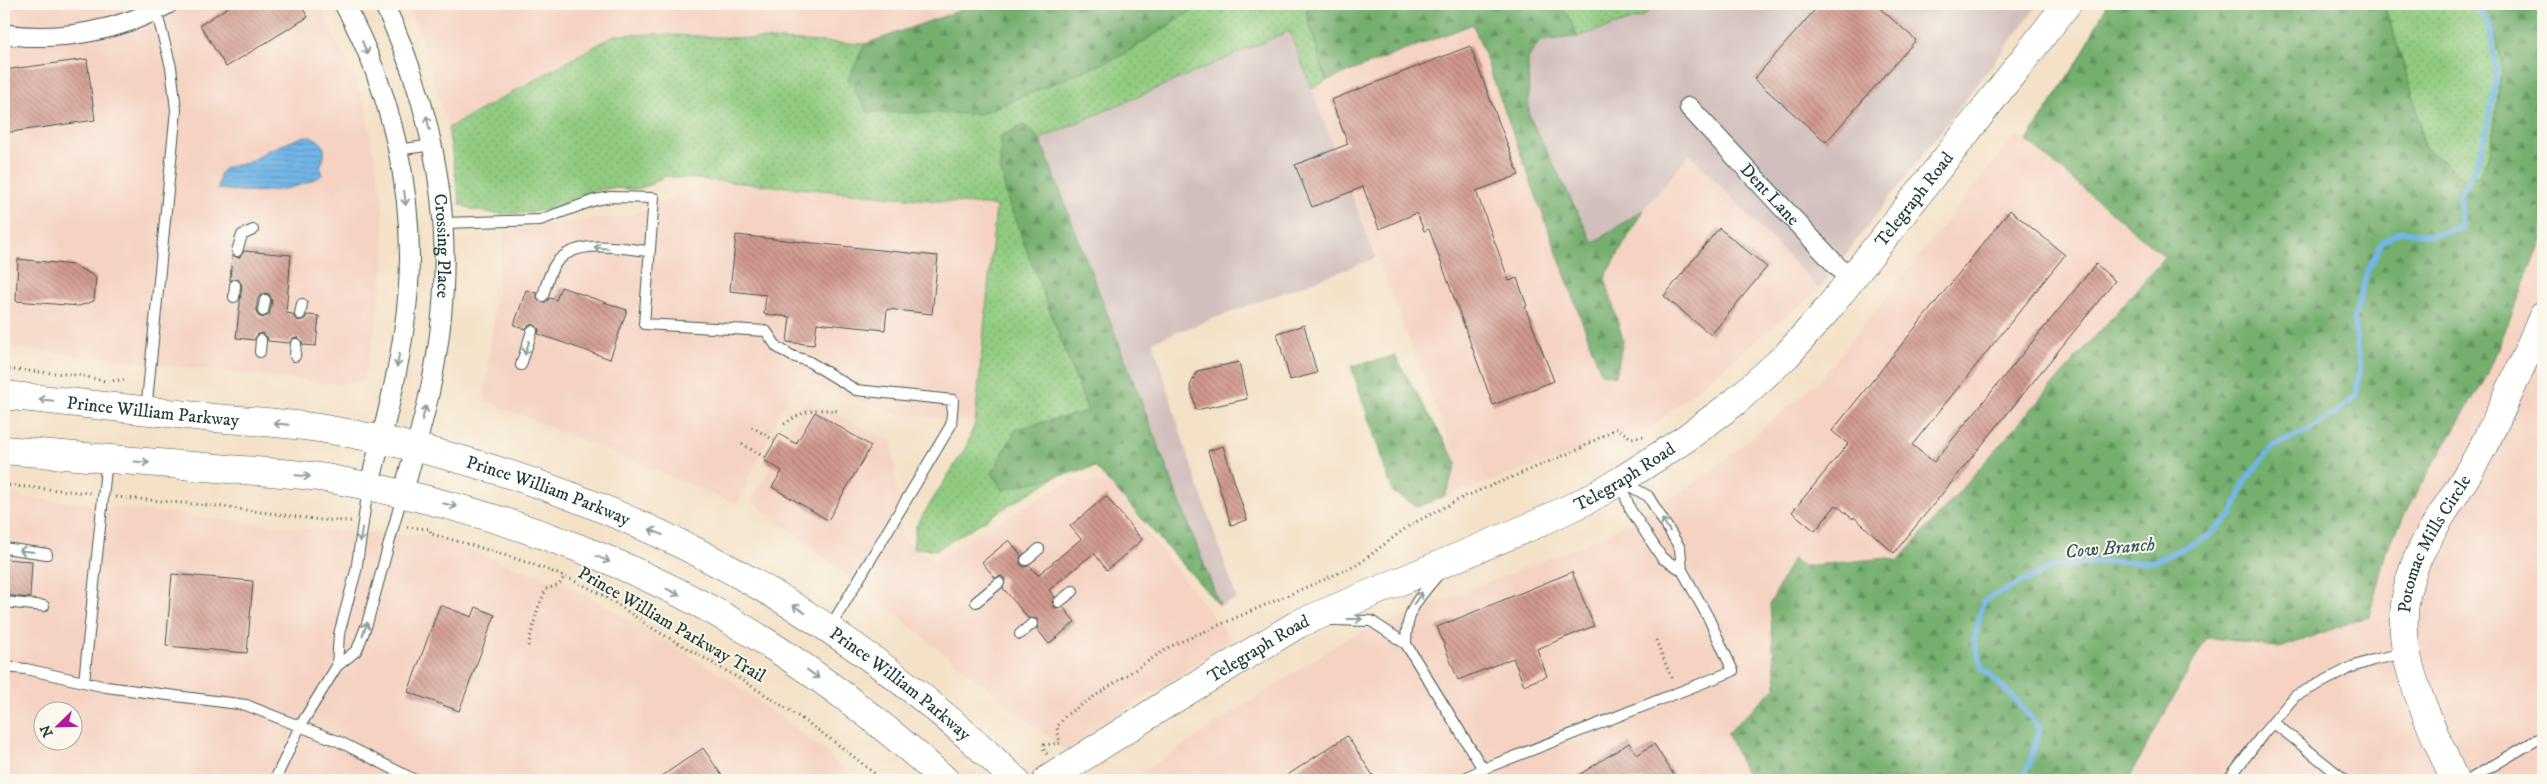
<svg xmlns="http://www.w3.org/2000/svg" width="2547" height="784" viewBox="0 0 2547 784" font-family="'IM FELL DW Pica',serif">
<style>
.built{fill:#f5d2c2;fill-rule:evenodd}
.industrial{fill:#d1bfbd}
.grass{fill:url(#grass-dots);stroke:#58845a}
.forest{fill:url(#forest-firs);stroke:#4a7651}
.water{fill:url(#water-rules);stroke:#487a8e}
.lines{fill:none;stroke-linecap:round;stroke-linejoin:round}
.stream{stroke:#72b6e8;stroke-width:5.5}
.building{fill:url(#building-back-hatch);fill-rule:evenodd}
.lane-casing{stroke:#3f564a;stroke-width:12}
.street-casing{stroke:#3f564a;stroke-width:21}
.secondary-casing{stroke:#3f564a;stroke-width:29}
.highway-casing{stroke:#3f564a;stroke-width:29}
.path{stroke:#3f564a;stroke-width:3;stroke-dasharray:1 4;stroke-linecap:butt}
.lane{stroke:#fff;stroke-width:10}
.street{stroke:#fff;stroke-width:19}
.secondary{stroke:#fff;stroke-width:28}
.highway{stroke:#fff;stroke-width:28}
.oneway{stroke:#8f9e9a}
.labels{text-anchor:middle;stroke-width:4;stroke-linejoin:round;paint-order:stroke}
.street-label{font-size:18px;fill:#1f3d34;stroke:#fbf7ec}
.water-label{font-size:19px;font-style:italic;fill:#345b61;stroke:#fbf7ec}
</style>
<defs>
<pattern id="grass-dots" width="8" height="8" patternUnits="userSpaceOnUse" patternTransform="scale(1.25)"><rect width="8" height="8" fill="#90cb80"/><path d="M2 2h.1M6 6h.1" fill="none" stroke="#75a66a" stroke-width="1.8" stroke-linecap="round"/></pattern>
<pattern id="forest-firs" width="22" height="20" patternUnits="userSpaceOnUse" patternTransform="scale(1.25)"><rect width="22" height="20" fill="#74af6e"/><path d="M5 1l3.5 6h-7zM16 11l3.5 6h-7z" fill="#5f905b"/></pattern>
<pattern id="water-rules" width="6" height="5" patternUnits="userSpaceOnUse" patternTransform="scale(1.25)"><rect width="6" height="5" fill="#72b6e8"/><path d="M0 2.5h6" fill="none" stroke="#5d95bd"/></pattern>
<pattern id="building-back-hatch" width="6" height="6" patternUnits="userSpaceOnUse" patternTransform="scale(1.25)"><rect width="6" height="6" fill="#d1988e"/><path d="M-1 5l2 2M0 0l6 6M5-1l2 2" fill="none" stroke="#a97d75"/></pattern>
</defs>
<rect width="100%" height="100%" fill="#fbf7ec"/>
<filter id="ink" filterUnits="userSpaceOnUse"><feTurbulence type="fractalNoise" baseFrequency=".02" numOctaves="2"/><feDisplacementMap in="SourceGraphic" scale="10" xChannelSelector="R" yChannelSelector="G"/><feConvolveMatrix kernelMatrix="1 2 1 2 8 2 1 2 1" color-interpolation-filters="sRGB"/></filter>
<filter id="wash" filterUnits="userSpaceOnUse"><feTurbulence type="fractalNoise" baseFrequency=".0096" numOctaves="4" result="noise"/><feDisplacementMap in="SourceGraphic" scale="20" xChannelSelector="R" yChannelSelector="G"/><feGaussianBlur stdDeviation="1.12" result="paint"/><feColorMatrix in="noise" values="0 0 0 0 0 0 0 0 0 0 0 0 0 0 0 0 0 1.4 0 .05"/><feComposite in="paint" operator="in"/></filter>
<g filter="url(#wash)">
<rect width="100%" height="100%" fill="#f4e1c7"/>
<path class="built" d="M4,4H319L364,100L383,204L385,263L375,330L363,381L338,384L4,347Z
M406,4H978L865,44L654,34L615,35L448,128L419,31Z
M1473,23L1601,373L1623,340L1605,278L1643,210L1690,154L1819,289L1647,430L1445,496L1457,463L1312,89Z
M2015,136L2027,141L2165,256L1898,561L1888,558L1803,566L1793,559L1770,604L1776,688L1727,733L1749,780H1118L1140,774L1347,638L1598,539L1701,480L1819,381Z
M739,169L996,191L984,423L902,415L795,379L737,504L484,400L504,231L635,214Z
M2543,238V780H2128L2207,637L2280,648L2369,616L2386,552L2416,493L2487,375Z
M807,401L892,442L901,539L934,560L1072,480L1111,485L1231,640L1066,751L752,500Z
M4,495L325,531L427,535L582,592L730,680L826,752L855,780H4ZM42,712H72V742H42Z"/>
<path class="industrial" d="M1656,4H2039L1819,289L1690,154L1643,210L1593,244L1529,116L1528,58L1540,41L1577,37L1644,16Z
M1289,30L1376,258L1153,341L1185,447L1237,599L1220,606L1040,139Z"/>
<path class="grass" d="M1202,4H1307V15L1326,81L1312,89L1289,31L1040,139L1024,125L1008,201L1088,411L1016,430L1002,489L1057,476L936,550L913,548L916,526L966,447L975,423L996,206L664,176C633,198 628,184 598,190C582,193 570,202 555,207C529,215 484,218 460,204L448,128L615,35L654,34L865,44L848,80L1121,56Z
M1557,4H1656L1644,16L1577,37L1569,17Z
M2384,4H2481L2492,19L2502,65L2491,151L2479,177L2463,178L2424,147L2415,101Z"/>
<path class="forest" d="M978,4H1202L1121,56L979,114L868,112L848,80L865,44Z
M1307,4H1557L1569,17L1577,37L1540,41L1528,58L1529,116L1593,243L1643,210L1605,278L1623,340L1616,376L1601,373L1473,24L1326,81L1307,15Z
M2107,4H2384L2415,101L2424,147L2463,178L2479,176L2491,151L2502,65L2492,19L2481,4H2543V238L2487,375L2416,493L2386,552L2369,616L2280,648L2207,637L2128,780H1749L1727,733L1776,687L1770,604L1793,558L1803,566L1888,558L1898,561L2165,257L2027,141L2080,58Z
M1024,125L1040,139L1220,606L1095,467L1002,490L992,473L1016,429L1088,411L1008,201L1000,167L1001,136Z
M1395,356L1457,463L1445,496L1418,507L1393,493L1351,366Z"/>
<path class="water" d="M305,136C324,138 329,150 320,167L323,174C293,194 254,193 218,189L220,174L225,168L253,161L266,151Z"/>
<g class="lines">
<path class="stream" d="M2024,780L2040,730L2019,703L1983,669L1974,642L1983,601L2053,567L2109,561L2154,562L2207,537L2232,515L2245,481L2273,446L2309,430L2336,413L2356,396L2360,368L2354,320L2366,275L2382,242L2401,231L2431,236L2462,228L2460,195L2478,162L2487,129L2496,78L2490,24L2474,4"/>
</g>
<g id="blocks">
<path class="building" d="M233,4H300L308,17L226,67L200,25Z
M1820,4H1875L1916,40L1826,142L1754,79Z
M1470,46L1519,175L1476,191L1509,281L1517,278L1527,306L1525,307L1554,381L1493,405L1429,229L1424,231L1417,213L1379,229L1363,187L1312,207L1295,165L1348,144L1331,100Z
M87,59L95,120L4,133V70Z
M2010,210L2065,255L1912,445L1934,462L2096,264L2115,281L1894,553L1854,517L1853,519L1836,505L1815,531L1792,512L1848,444L1832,431Z
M1719,228L1767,267L1711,335L1664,296Z
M736,235L938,256L932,314L887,309L885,330L817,323L814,345L787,342L790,317L764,314L766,295L730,291Z
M244,251L291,255L286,313L293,314L295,319L299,321L305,319L307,315L319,316L316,346L303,345L302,341L297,337L293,338L289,343L268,341L267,337L262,333L258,334L254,340L236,338L242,285L238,279L230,281L232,255L239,258ZM263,293L269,294L272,301L269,315L262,318L258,316L256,310L258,298Z
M18,259L74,265L96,277L94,301L79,306L16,301Z
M561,287L627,310L610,359L538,334L539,329L535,325L530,324L525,329L514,325L526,290L537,293L538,300L544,303L550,298L556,300Z
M1304,325L1317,373L1290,380L1277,333Z
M1239,362L1247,399L1196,410L1190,386L1197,371Z
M815,412L871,446L828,520L772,487L782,471L764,460L779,434L796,444Z
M1223,446L1247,520L1231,525L1208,451Z
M1106,496L1142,540L1107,570L1094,553L1049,590L1055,597L1052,602L1054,607L1059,609L1063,607L1075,622L1049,644L1037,629L1039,623L1037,619L1028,618L1003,588L1005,579L1001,576L995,578L982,562L1009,540L1021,555L1020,564L1024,567L1030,566L1038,575L1081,539L1070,526Z
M4,559L32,561L30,598L4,595Z
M1572,572L1594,626L1537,649L1547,676L1524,685L1513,658L1458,680L1437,627Z
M172,574L253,581L247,653L166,646Z
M440,605L472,617L476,607L495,615L459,711L408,692Z
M1347,736L1376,780H1280Z
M1629,743L1637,755L1654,744L1677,780H1571Z
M703,748L725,780H656Z"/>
</g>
</g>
<g filter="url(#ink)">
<use href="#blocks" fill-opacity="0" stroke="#3f564a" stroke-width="1"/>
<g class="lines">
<g class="lane-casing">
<path id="lane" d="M397,150L433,145
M445,223L540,220L595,200L611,197L654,198L644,324L766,331L777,347L792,356L808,361L856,390L953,400L951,425L829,629
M237,251L242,235L253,230
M543,296C546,285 549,272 556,263C577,237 622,249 650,251
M234,297L235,285
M263,311L265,300
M300,314L302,304
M260,352L261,340
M295,356L296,344
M521,365L532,331
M146,411L176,110L171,67L156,10
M1620,481L1630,509L1662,558L1682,570
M4,548L47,554
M1026,560L1039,549
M4,602L44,606
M976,602L999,583
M1059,602L1073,591
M1332,620L1371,621L1406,644L1483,769L1461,780
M1020,634L1032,624
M1406,644C1406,611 1417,599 1438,575
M337,666L339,634L356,571L368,488
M4,667L26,669L106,687L246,705L340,742L415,780
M84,682L107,459
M2273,722L2345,780
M1483,769L1733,671L1709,619L1682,570L1680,548L1648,496L1622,482
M275,780L300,726L337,666L357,650L367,624L402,496
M2228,780L2263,734L2295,696L2352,667L2373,660L2405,653
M2469,780L2543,736"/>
</g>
<g class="street-casing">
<g id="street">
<path d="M344,4C391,89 416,196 408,293C403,359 385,423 369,487"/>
<path id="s1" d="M384,4C444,132 460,260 428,399C421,430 411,462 403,494"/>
<path d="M4,34C58,42 120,31 168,4"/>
<path id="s2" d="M1689,107L1851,281"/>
</g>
</g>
<g class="secondary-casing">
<g id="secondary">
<path id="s3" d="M1047,780L1166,704L1298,624L1532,526L1587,500L1620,481L1685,439L1735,402L1787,355L1827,310L2067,4"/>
<path id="s4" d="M2454,780C2438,740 2411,687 2405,644C2395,562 2444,520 2479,454C2503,409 2523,363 2543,316"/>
</g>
</g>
<g class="highway-casing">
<g id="highway">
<path id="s5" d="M4,395C74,403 144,411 214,418C251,421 289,423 325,429C585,473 827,596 1015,780"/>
<path d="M4,450C79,457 154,462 229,469C263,472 298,473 331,479C499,509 665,570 805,668C854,702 901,740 945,780"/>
</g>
</g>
<path class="path" d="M4,369L78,375L105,381L124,380
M784,424C806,410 812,408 838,411
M752,427L774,440
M742,444L764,457
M4,485L90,493
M116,497L216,506L321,520L351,521
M407,527L430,529L431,534C486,549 545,565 595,591C621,605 643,624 669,638C744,680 817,724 882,780
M1656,640L1672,680
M528,646L538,608L546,589L559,585L564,577
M1047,754L1044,751V745L1060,743L1057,727L1066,715L1171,646L1357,565L1410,525L1464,497L1577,450L1617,428L1631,438L1644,436"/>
<use href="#lane" class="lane"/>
<use href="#street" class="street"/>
<use href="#secondary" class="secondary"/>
<use href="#highway" class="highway"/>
</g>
<defs><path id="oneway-shaft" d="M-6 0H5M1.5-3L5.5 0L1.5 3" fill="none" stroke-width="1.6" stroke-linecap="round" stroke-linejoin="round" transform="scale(1.25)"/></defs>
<g class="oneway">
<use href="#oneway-shaft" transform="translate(365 48) rotate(67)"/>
<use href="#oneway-shaft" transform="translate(428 123) rotate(-103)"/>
<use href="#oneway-shaft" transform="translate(405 198) rotate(84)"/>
<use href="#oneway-shaft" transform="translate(601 248) rotate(-177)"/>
<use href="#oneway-shaft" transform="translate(527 348) rotate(108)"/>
<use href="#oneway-shaft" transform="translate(398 360) rotate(101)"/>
<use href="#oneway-shaft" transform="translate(46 400) rotate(-174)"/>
<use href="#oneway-shaft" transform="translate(424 413) rotate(-75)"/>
<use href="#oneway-shaft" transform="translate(281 424) rotate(-174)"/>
<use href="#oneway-shaft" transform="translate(142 462) rotate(4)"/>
<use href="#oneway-shaft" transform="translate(303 476) rotate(5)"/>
<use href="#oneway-shaft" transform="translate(450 505) rotate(14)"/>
<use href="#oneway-shaft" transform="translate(1666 525) rotate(-122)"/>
<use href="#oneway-shaft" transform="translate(656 532) rotate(-156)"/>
<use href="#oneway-shaft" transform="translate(361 535) rotate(99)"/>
<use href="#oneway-shaft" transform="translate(26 551) rotate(-173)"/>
<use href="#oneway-shaft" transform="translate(603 559) rotate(23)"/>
<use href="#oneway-shaft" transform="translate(673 592) rotate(26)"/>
<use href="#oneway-shaft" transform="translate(1418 598) rotate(-54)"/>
<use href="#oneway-shaft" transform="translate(799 609) rotate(-147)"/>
<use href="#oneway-shaft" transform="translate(1355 619)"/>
<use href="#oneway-shaft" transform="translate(365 629) rotate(-70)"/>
<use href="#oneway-shaft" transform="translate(813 674) rotate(36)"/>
</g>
</g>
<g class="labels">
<g class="street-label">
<text dy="6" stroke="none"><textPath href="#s2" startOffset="119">Dent Lane</textPath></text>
<text dy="6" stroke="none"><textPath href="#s3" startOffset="1059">Telegraph Road</textPath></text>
<text dy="6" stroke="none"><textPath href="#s1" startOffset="251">Crossing Place</textPath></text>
<text dy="6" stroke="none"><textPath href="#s5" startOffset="150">Prince William Parkway</textPath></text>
<text dy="6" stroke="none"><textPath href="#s3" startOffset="654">Telegraph Road</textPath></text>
<text dy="6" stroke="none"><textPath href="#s5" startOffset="555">Prince William Parkway</textPath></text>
<text dy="6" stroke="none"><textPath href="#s4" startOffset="252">Potomac Mills Circle</textPath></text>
<text transform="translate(672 624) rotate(30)" y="6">Prince William Parkway Trail</text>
<text dy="6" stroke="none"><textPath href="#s3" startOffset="249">Telegraph Road</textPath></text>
<text dy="6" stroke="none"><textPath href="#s5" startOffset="959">Prince William Parkway</textPath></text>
</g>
<g class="water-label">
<text transform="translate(2110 547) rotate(-5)" y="7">Cow Branch</text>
</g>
</g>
<rect width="2547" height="784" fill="none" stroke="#fbf7ec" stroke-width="20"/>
<g transform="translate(58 726) rotate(247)"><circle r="24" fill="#fbf7ec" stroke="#a3ada2"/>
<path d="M0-4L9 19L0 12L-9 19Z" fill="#b5179e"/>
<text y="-8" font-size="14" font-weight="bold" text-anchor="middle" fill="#1f3d34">N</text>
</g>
</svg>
